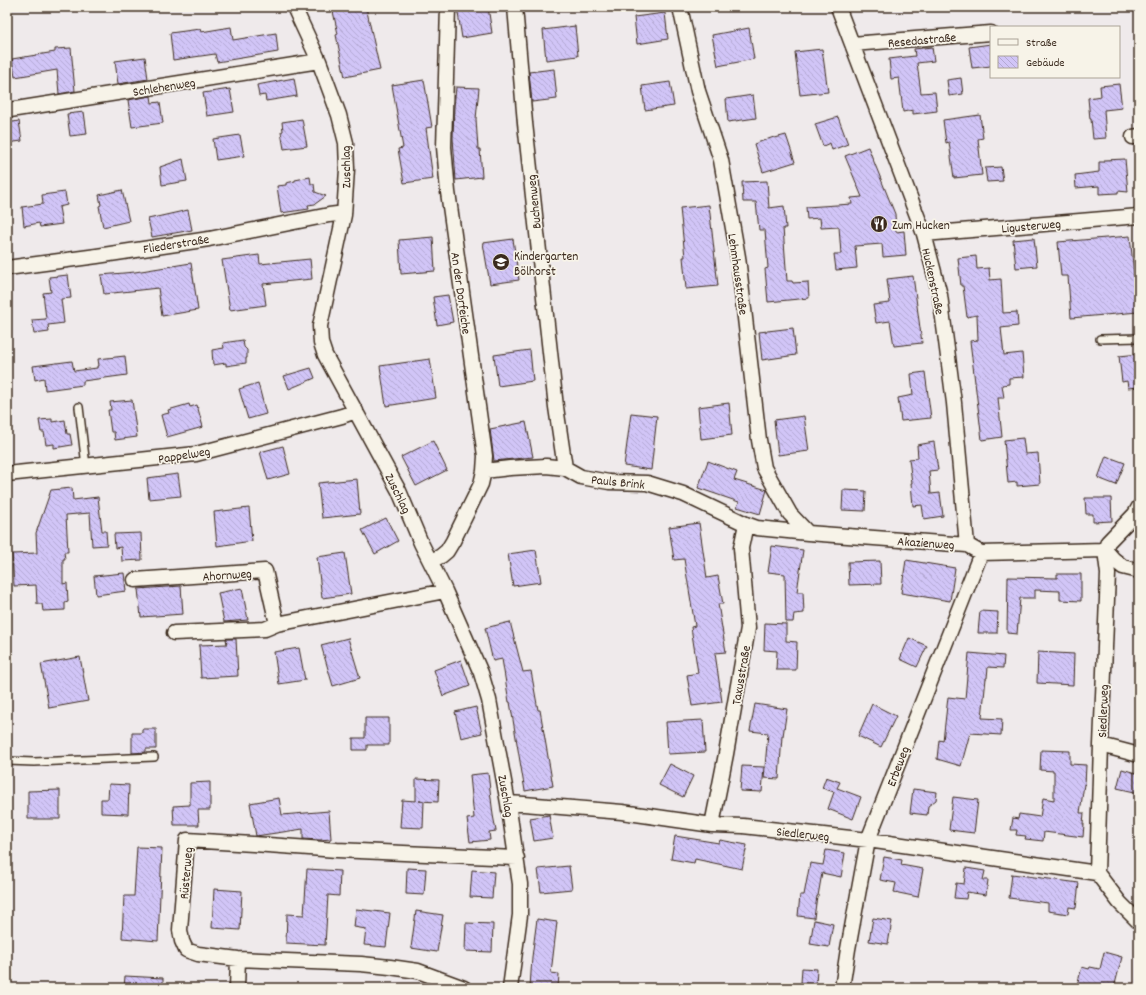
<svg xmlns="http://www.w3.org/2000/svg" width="1146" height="995" viewBox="0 0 1146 995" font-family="Dekko,sans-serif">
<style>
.building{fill:url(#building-back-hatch);stroke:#3b2a1e}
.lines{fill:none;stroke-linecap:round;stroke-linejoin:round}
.lane-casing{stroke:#3b2a1e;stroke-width:10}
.street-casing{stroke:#3b2a1e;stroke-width:17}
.lane{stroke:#f7f3e8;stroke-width:7}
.street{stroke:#f7f3e8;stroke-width:14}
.labels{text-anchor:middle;stroke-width:3.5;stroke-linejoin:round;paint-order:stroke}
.street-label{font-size:13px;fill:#3b2a1e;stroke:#f7f3e8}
.poi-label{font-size:13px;fill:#3b2a1e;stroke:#f7f3e8;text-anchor:start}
</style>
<defs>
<pattern id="building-back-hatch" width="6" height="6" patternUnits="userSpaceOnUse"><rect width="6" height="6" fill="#d1c5f7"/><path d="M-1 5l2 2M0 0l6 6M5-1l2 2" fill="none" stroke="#b4a9d3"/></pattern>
</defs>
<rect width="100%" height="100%" fill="#efeaeb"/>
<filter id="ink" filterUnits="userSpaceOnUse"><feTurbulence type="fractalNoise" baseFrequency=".025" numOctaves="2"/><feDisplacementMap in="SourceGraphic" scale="8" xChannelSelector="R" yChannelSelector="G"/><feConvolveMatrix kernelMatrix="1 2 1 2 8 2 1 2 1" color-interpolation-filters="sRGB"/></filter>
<g filter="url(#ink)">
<path class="building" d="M332,7H366L380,70L345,77L336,35L338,34Z
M457,7H488L492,33L462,38Z
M665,13L668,39L637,44L634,17Z
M575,26L578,56L546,60L543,30Z
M231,27L233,40L276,33L278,52L217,62L215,54L173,60L170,33L200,29L201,32Z
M749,28L754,59L718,66L712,35Z
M991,44V66L972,68L969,47Z
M932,47L934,61L917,63L921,93L935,92L937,111L913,114V110L903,112L899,78L891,79L889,59L915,56L914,49Z
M71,48L75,91L59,94L57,70L15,77L12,59L55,52V49Z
M822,49L828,92L800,95L795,52Z
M145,57L148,79L118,84L115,61Z
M554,69L557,99L532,102L529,72Z
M294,78L297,96L266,101L265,95L259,96L257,85Z
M961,78L963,94L949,96L947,80Z
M424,80L432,127L426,128L433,179L404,183L398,149L403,148L392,85Z
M670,82L674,106L645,110L642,86Z
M1119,84L1122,108L1104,110L1106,138L1093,139L1091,119H1090L1088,98L1101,96L1100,86Z
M456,87L479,88L476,119L478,149H480L482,177L456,180L453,138L454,107Z
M230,89L234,112L207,116L203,93Z
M753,95L756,118L728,122L726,99Z
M151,96L152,103L160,102L163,123L132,127L128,100Z
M84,112L87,134L70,136L67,114Z
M980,115L983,138L978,139L982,175L954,178L949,142L946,143L943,120Z
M838,117L848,144L832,150L830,143L823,146L815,124Z
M302,119L307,146L284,149L281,132L283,131L282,122Z
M19,121L22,141L7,143V123Z
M240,135L244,156L216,160L213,139Z
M786,135L795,162L763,172L754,144L774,137L775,138Z
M868,147L895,214L896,232L904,231L906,255L883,257L882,244L855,246L857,268L836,270L834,254H841L839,227L821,228L820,218L807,219L806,207L852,204L851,198L862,197L845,156Z
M183,159L187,181L162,185L160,167Z
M1125,159L1128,192L1118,191V193L1099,194V186L1076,188L1075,175L1099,172V162H1105V160Z
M1001,167L1003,181L987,182L985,168Z
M310,177L311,184H314L315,192L326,196L315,204L308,205L309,209L281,213L277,186L286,185V183L295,181V180Z
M767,181L769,208L784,206L786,228H783L787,281H792L793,283L808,282L809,298L768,302L765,269L768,268L765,230H759L756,202H743L742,182Z
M122,190L129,221L103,227L99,206L101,205L99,195Z
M65,192L67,205L59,207L62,224L40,227L39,223L24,226L22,207L43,204L42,195Z
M709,205L718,286L686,289L683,257H685L680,208Z
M188,210L192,230L152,237L148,219Z
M1130,236L1138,312L1071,318L1068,276H1061L1058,242Z
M433,237L435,271L401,274L399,240Z
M1034,238L1037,266L1016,268L1013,240Z
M513,239L519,280L490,284L483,243Z
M259,255L260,264L310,259L312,279L263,284L266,305L230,310L222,260Z
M976,256L977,269L989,268L990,280L1001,279L1003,313L1017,312L1018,326L1001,328L1004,355L1022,353L1024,377L1009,378V384L1002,385L1004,398H998L1002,437L982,440L970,341L978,340L977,315L967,317L963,286H961L958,258Z
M191,263L198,310L162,316L158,288L104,294L101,275L135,272Z
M68,275L71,298L61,299L64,323L48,325L49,332L34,334L32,320L46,319L43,293L51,292L49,277Z
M913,276L922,343L894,346L890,321L876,323L873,305L890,303L887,279Z
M448,295L453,322L437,325L433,297Z
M793,328L796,355L762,360L759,332Z
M243,340L244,347L247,350V358H246V363L226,366V363L213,365L212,350L224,348L223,343Z
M530,350L533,381L498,386L494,355Z
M1139,354V387L1128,388L1127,381L1122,382L1119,356Z
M125,356L127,375L83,381V385L45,390L44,378L35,380L33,366L72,361L74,371L97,368V366H99L98,359Z
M430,359L436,398L386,406L380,366Z
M311,368L315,378L289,389L284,376Z
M925,372L931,418L901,421L898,398L913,395L911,374Z
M258,383L266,414L248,419L239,389Z
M132,400L137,437L115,440L114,432H111L108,410H111L110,402Z
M729,403L732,435L701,439L698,407Z
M189,404L190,407L197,405L203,427L167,437L161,415L169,413L168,410Z
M631,413L657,416L651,470L624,466Z
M804,416L809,451L778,455L774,420Z
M52,419V422L65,420L67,434H70L72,445L54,448V444L46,445L44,432H41L39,420Z
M526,422L533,457L494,461L490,429Z
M1023,438L1025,454L1038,453L1040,484L1017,486V482L1008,483L1004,440Z
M433,441L447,470L416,486L401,457Z
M934,442L938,470L929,471L931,494L940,493L943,516L924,519L922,505L913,506L911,483H912L909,459L918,458L917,445Z
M283,446L290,474L268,480L260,452Z
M1106,456L1125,463L1116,485L1098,478Z
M708,461L737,472L734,480L767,490L760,514L737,507L739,502L698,488Z
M178,474L181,496L149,499L147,478Z
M357,479L360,514L322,518L318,483Z
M72,488L73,500L98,497L102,531H106L107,545L92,546L90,513L66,515L68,552H64L65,559H63V584L67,583L68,602L65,603V610L43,611L42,604H37L36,585L14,586L12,554L37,553L36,533L51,490Z
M843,490L866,491L865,511L842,510Z
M1085,498H1111L1112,521L1093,522V514H1086Z
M249,508L252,541L217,546L214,512Z
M386,518L398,541L375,554L362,530Z
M699,523L707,578L718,576L723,604H718L726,652L715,653L722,702L692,706L687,675L698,673L691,627L695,626L684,559L674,560L669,527Z
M141,533L142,560L122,561L121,547L115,548L114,534Z
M772,546L803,550L797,592H803L804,613L794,614L793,622H786L785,574L768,572Z
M536,550L541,582L513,586L508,554Z
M345,553L351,594L322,598L317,557Z
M906,560L955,568L950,601L901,593Z
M880,561L881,584L849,585L848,562Z
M124,573L126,591L96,595L94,576Z
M1057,574H1081V601L1060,600V591L1035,590V598H1020L1017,634L1007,633L1008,577L1057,578Z
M181,586L183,614L141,617L138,589Z
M242,588L248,620L224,622L218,593Z
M980,611L998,612L997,633H978Z
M510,622L523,672L531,671L538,710H540L553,786L525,791L510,702H509L502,659L493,661L485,628Z
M765,623L786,624V641L797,642L796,670H776L777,651L764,650Z
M348,638L360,678L333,686L321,645Z
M909,638L927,646L917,667L900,659Z
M226,639H236L238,676L201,678L199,645L227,644Z
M299,648L305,680L279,684L274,652Z
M1038,652L1074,654L1073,685L1037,683Z
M969,653L1004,656L1003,668L988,667L987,678H986L982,718L1002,719L1001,735L970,733L961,766L937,759L939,740L943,741L948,697L965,699Z
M80,657L88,701L49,708L41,664Z
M461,660L470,686L443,696L434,670Z
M755,704L787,709L783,736H782L779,779L764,778L768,733L750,731Z
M872,704L896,716L881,747L858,736Z
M476,707L482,733L461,738L455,712Z
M365,718H389V745H367V750H353V738H365Z
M703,720L705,752L668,754L666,722Z
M142,729H156V749H146V752L132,753V733H142Z
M1041,750L1070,751V764L1086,765L1085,785L1084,784L1080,813H1084L1083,824H1084L1083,837L1044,832L1043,841L1025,839L1026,836L1016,835L1017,830H1011L1013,818L1018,819L1019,814L1040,817L1043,798L1054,800V771L1040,770Z
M670,764L693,776L683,797L659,785Z
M742,766L764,767L762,792L740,791Z
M1122,769L1139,774V793L1117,788Z
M488,773L493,815L496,831L489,832L490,840L470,842L467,819L474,818L470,775Z
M826,777L840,782L837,788L861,797L853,819L828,809L834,792L822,788Z
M416,779L439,780L438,802L419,801H424L423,828L400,827L402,800L416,801Z
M210,782V810H198L199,825H174L173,806L190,805V783Z
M109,784L129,785L128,814L101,813V799H108Z
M913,789L937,792L936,800L928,806L927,815L910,813Z
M60,790V819H28V791Z
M953,797L978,800L974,833L949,830Z
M279,798L282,815L329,811L331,839L320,840L303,839V829L256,836L250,803Z
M549,815L553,838L534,841L530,818Z
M675,836L719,843L720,840L747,845L742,869L695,859L694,863L671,859Z
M137,847L162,848L158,941L122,938L124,896H134Z
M826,850L845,853L841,877L822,873L818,896H817L814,918L798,916L800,895H804L810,863L823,865Z
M884,857L902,860L901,865L923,869L918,897L894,892L896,883L880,880Z
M569,866L572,889L541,892L538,869Z
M407,868L426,869L424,895L406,894Z
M966,868L985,871L983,880H988L986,895L967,892L966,899L954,898L956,883L964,884Z
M307,869L340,871L339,896L328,895L325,945L286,943L287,914L304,915Z
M472,870L494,872L492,898L470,897Z
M1012,874L1079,883L1076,908L1069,907L1068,914L1048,911V903L1009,898Z
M214,889L242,891L240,930L212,928Z
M356,909L390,913L386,947L364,945L366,929L354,927Z
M416,911L443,915L437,952L411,948Z
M873,918L892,921L888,944L869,941Z
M537,919L557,922L551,973L559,974L558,988H530L532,957Z
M814,920L833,924L829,947L810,944Z
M466,923L493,924L492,952L465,951Z
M1104,952L1122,957L1114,988H1088L1077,985L1082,967L1089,969L1090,967L1100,969Z
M802,968L817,969L816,985L801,983Z
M125,976L163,978V988H124Z"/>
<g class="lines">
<g class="lane-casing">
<path id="lane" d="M1100,339L1139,338
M79,407L86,466
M7,761L34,762L154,757"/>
</g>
<g class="street-casing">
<path id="street" d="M294,7L319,61L339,115L346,143L347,169L344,215L320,326L321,343L325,355L399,491L421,543L445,591L481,673L489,700L508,803L520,884V915L510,988
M515,7L525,123L556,407L565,468
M680,7L698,91L721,160L738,257L759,440L764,468L790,514L808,533
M838,7L924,234L940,295L954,403L967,545
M852,44L991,33
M10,110L319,61
M1133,137L1139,136
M924,234L1139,216
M7,268L97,256L209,239L329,215L337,214L344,215
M484,471L510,468L546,466L565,468L581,477L609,482L647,483L683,494L746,524L757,528L808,533L967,545L981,553L1105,550
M7,474L196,454L342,416L356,411
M1139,507L1135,514L1108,542L1105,550L1108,574L1101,745L1097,873L1120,903L1139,922
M1105,550L1113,559L1123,567L1139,571
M431,561L441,556L447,551L453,541L481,484L484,471L485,456L448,192L444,147L448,7
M135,580L265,571L277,624L445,591
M174,633L265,629L277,624
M1101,745L1139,755
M508,803L524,804L622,812L712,825L743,826L868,840L1097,873
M712,825L726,754L748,628L741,548L746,524
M237,988L238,959
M464,988L418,971L390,967L361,964L238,959L198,954L186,950L182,941L180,930L187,840L268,845L337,850L517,858
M842,988L848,949L868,840L981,553"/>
</g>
<use href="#lane" class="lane"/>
<use href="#street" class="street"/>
</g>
</g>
<defs>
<g id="restaurant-disc" transform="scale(0.9)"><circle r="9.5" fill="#3b2a1e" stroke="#f7f3e8"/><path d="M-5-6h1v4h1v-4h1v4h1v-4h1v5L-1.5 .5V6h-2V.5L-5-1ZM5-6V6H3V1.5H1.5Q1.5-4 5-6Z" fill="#fff"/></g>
<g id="school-disc" transform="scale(0.9)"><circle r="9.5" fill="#3b2a1e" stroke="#f7f3e8"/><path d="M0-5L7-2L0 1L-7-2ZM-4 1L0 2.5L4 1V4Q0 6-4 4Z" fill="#fff"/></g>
</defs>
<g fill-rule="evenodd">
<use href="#restaurant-disc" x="879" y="224"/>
<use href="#school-disc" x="501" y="262"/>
</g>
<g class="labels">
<g class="street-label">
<text transform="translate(922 39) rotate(-5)" y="5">Resedastraße</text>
<text transform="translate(164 86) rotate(-9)" y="5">Schlehenweg</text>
<text transform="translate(345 167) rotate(-91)" y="5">Zuschlag</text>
<text transform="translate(533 202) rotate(-96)" y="5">Buchenweg</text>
<text transform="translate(1031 225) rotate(-5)" y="5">Ligusterweg</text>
<text transform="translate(176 243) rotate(-9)" y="5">Fliederstraße</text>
<text transform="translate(739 274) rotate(82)" y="5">Lehmhausstraße</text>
<text transform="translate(934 281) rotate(78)" y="5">Huckenstraße</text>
<text transform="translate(462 293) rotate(82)" y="5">An der Dorfeiche</text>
<text transform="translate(184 454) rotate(-9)" y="5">Pappelweg</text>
<text transform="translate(618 481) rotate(6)" y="5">Pauls Brink</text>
<text transform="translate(399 493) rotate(64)" y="5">Zuschlag</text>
<text transform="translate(926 542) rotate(4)" y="5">Akazienweg</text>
<text transform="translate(227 574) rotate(-4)" y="5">Ahornweg</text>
<text transform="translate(740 675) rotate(-80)" y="5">Taxusstraße</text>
<text transform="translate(1102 711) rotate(-88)" y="5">Siedlerweg</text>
<text transform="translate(897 766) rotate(-69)" y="5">Erbeweg</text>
<text transform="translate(507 796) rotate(80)" y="5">Zuschlag</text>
<text transform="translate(803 833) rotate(6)" y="5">Siedlerweg</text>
<text transform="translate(185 873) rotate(-85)" y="5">Rüsterweg</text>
</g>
<g class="poi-label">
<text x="892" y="229">Zum Hucken</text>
<text x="514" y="260">Kindergarten<tspan x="514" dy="15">Bölhorst</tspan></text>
</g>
</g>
<rect width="1146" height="995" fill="none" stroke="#f7f3e8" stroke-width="24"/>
<rect x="12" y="12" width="1122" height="971" fill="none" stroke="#3b2a1e" stroke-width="1.5" filter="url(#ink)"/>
<rect x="990" y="26" width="130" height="52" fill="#f7f3e8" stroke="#aca397"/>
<rect x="998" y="39" width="20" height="6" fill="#f7f3e8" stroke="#aca397"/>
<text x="1026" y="46" font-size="12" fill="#3b2a1e">Straße</text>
<rect x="998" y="56" width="20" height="12" fill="url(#building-back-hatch)" stroke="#aca397"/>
<text x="1026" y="66" font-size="12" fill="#3b2a1e">Gebäude</text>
</svg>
